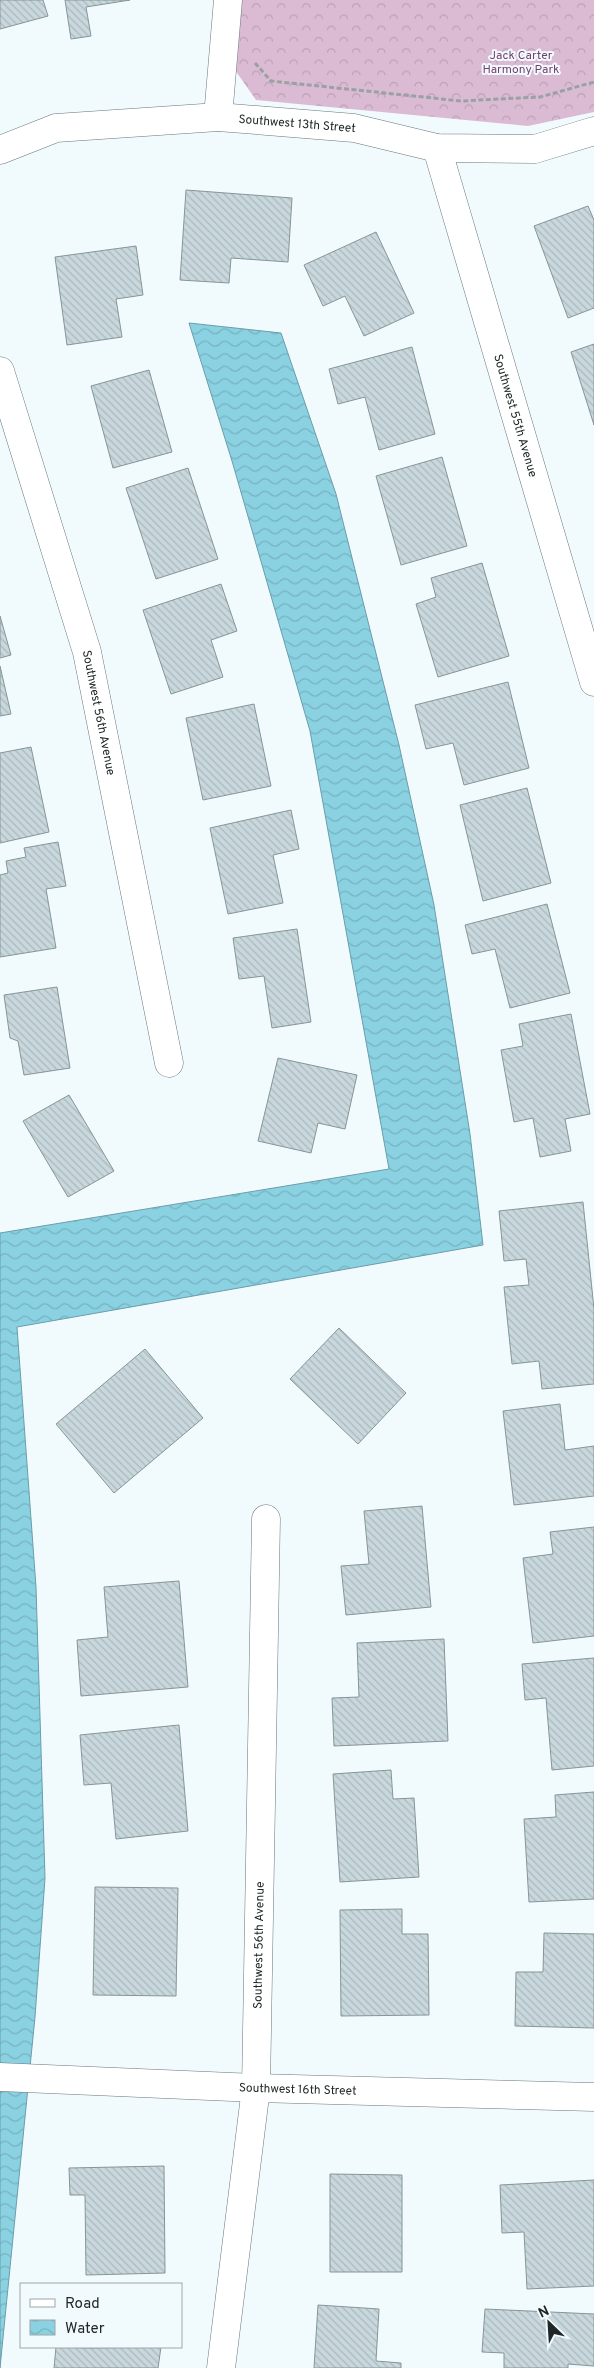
<svg xmlns="http://www.w3.org/2000/svg" width="594" height="2368" viewBox="0 0 594 2368" font-family="Overpass,sans-serif">
<style>
.forest{fill:url(#forest-crowns)}
.water{fill:url(#water-waves);stroke:#6a9eaa}
.building{fill:url(#building-back-hatch);stroke:#859598}
.lines{fill:none;stroke-linecap:round;stroke-linejoin:round}
.minor-casing{stroke:#68777b;stroke-width:29}
.path{stroke:#99a1a4;stroke-width:3;stroke-dasharray:5 2.5;stroke-linecap:butt}
.minor{stroke:#fff;stroke-width:28}
.labels{text-anchor:middle;stroke-width:4;stroke-linejoin:round;paint-order:stroke}
.park-label{font-size:12px;fill:#793e6e;stroke:#f1fbfe}
.street-label{font-size:12px;fill:#212728;stroke:#f1fbfe}
</style>
<defs>
<pattern id="forest-crowns" width="20" height="18" patternUnits="userSpaceOnUse" patternTransform="scale(1.25)"><rect width="20" height="18" fill="#dbbbd3"/><path d="M2 6a3 3 0 1 1 6 0M12 15a3 3 0 1 1 6 0" fill="none" stroke="#bca1b5"/></pattern>
<pattern id="water-waves" width="16" height="10" patternUnits="userSpaceOnUse" patternTransform="scale(1.25)"><rect width="16" height="10" fill="#8ad1e1"/><path d="M0 5q4-4 8 0t8 0" fill="none" stroke="#77b3c1"/></pattern>
<pattern id="building-back-hatch" width="6" height="6" patternUnits="userSpaceOnUse" patternTransform="scale(1.25)"><rect width="6" height="6" fill="#c8d8dc"/><path d="M-1 5l2 2M0 0l6 6M5-1l2 2" fill="none" stroke="#acb9bd"/></pattern>
</defs>
<rect width="100%" height="100%" fill="#f1fbfe"/>
<path class="forest" d="M234,0H594V112L528,126L256,100L230,63Z"/>
<path class="water" d="M189,323L281,333L336,494L399,745L434,905L470,1134L483,1245L17,1327L36,1587L45,1878L35,2017L0,2368V1233L389,1169L310,731L232,461Z"/>
<path class="building" d="M0,0H43L48,16L0,29Z
M65,0H130L86,7L91,36L71,39Z
M186,190L292,198L288,262L231,258L229,283L180,280Z
M588,206L594,220V308L568,318L534,226Z
M376,232L414,313L364,336L345,296L323,306L304,265Z
M136,246L143,295L116,299L122,337L67,345L55,257Z
M594,344V425L571,352Z
M412,347L435,434L379,450L365,397L338,404L329,369Z
M149,370L172,452L113,468L91,386Z
M442,457L467,546L401,565L376,476Z
M188,468L218,559L156,579L126,488Z
M482,563L509,656L438,677L416,604L436,597L431,578Z
M221,584L237,631L211,640L223,677L171,694L143,610Z
M0,616L11,655L0,658Z
M0,666L11,714L0,716Z
M508,682L529,768L464,785L453,743L426,749L415,705Z
M254,704L271,786L203,800L186,718Z
M31,747L49,832L0,843V753Z
M527,788L551,883L483,901L460,805Z
M291,810L299,849L273,855L283,903L228,914L210,828Z
M58,842L66,886L46,889L56,948L0,957V875L8,873L6,861L26,857L24,848Z
M547,904L570,993L510,1008L495,949L472,954L465,925Z
M297,929L311,1022L272,1028L264,976L239,979L233,938Z
M57,987L70,1068L24,1075L18,1041L10,1038L4,995Z
M571,1014L590,1114L565,1119L571,1151L540,1157L533,1118L514,1122L501,1050L523,1046L519,1024Z
M278,1058L357,1075L345,1129L318,1123L311,1153L258,1141Z
M69,1095L114,1171L68,1197L23,1121Z
M583,1202L594,1309V1384L542,1389L539,1361L512,1364L504,1287L529,1285L526,1259L504,1261L499,1211Z
M339,1328L406,1393L358,1444L290,1379Z
M145,1349L203,1418L114,1493L56,1424Z
M560,1404L565,1450L594,1446V1496L514,1505L503,1411Z
M422,1506L431,1607L346,1615L341,1566L369,1564L364,1511Z
M594,1527V1636L533,1643L523,1558L553,1554L550,1532Z
M179,1581L188,1687L81,1696L77,1640L108,1637L104,1587Z
M444,1639L448,1741L334,1746L332,1698L359,1697L357,1643Z
M594,1658V1766L552,1770L546,1698L525,1700L522,1664Z
M179,1725L188,1831L116,1839L111,1783L84,1785L80,1735Z
M391,1770L393,1799L414,1798L419,1877L340,1882L333,1774Z
M594,1792V1899L529,1902L524,1819L556,1817L555,1795Z
M95,1887L178,1888L176,1996L93,1995Z
M402,1909V1934H428L429,2015L341,2016L340,1910Z
M544,1933L594,1934V2028L515,2026L516,1972H543Z
M164,2166L165,2273L86,2275L85,2195H70L69,2168Z
M330,2174L402,2175V2272H330Z
M594,2180V2286L527,2289L524,2232L502,2233L500,2185Z
M318,2305L379,2309L376,2361L401,2363V2368H314Z
M485,2309L594,2314V2366L568,2364V2368H504V2353L482,2352Z
M56,2347L90,2348L161,2347L158,2368H54Z"/>
<g class="lines">
<g class="minor-casing">
<g id="minor">
<path d="M218,117L228,0"/>
<path id="s1" d="M437,148L594,682"/>
<path id="s2" d="M0,150L56,128L218,117L354,128L437,148L535,149L594,131"/>
<path id="s3" d="M0,371L87,652L169,1063"/>
<path id="s4" d="M0,2077L256,2088L594,2097"/>
<path id="s5" d="M221,2368L256,2088L266,1519"/>
</g>
</g>
<path class="path" d="M255,63L271,81L461,101L540,97L594,82"/>
<use href="#minor" class="minor"/>
</g>
<g class="labels">
<g class="park-label">
<text x="521" y="59">Jack Carter<tspan x="521" dy="14">Harmony Park</tspan></text>
</g>
<g class="street-label">
<text dy="4" stroke="none"><textPath href="#s2" startOffset="302">Southwest 13th Street</textPath></text>
<text dy="4" stroke="none"><textPath href="#s1" startOffset="279">Southwest 55th Avenue</textPath></text>
<text dy="4" stroke="none"><textPath href="#s3" startOffset="356">Southwest 56th Avenue</textPath></text>
<text dy="4" stroke="none"><textPath href="#s5" startOffset="425">Southwest 56th Avenue</textPath></text>
<text dy="4" stroke="none"><textPath href="#s4" startOffset="298">Southwest 16th Street</textPath></text>
</g>
</g>
<rect x="20" y="2283" width="162" height="65" fill="#f1fbfe" stroke="#9ea6a8"/>
<rect x="30" y="2299" width="25" height="8" fill="#ffffff" stroke="#9ea6a8"/>
<text x="65" y="2308" font-size="15" fill="#212728">Road</text>
<rect x="30" y="2320" width="25" height="15" fill="url(#water-waves)" stroke="#9ea6a8"/>
<text x="65" y="2333" font-size="15" fill="#212728">Water</text>
<g transform="translate(549 2323) rotate(335)" stroke="#f1fbfe" stroke-width="4" paint-order="stroke">
<path d="M0-4L9 19L0 12L-9 19Z" fill="#212728"/>
<text y="-8" font-size="14" font-weight="bold" text-anchor="middle" fill="#212728">N</text>
</g>
</svg>
